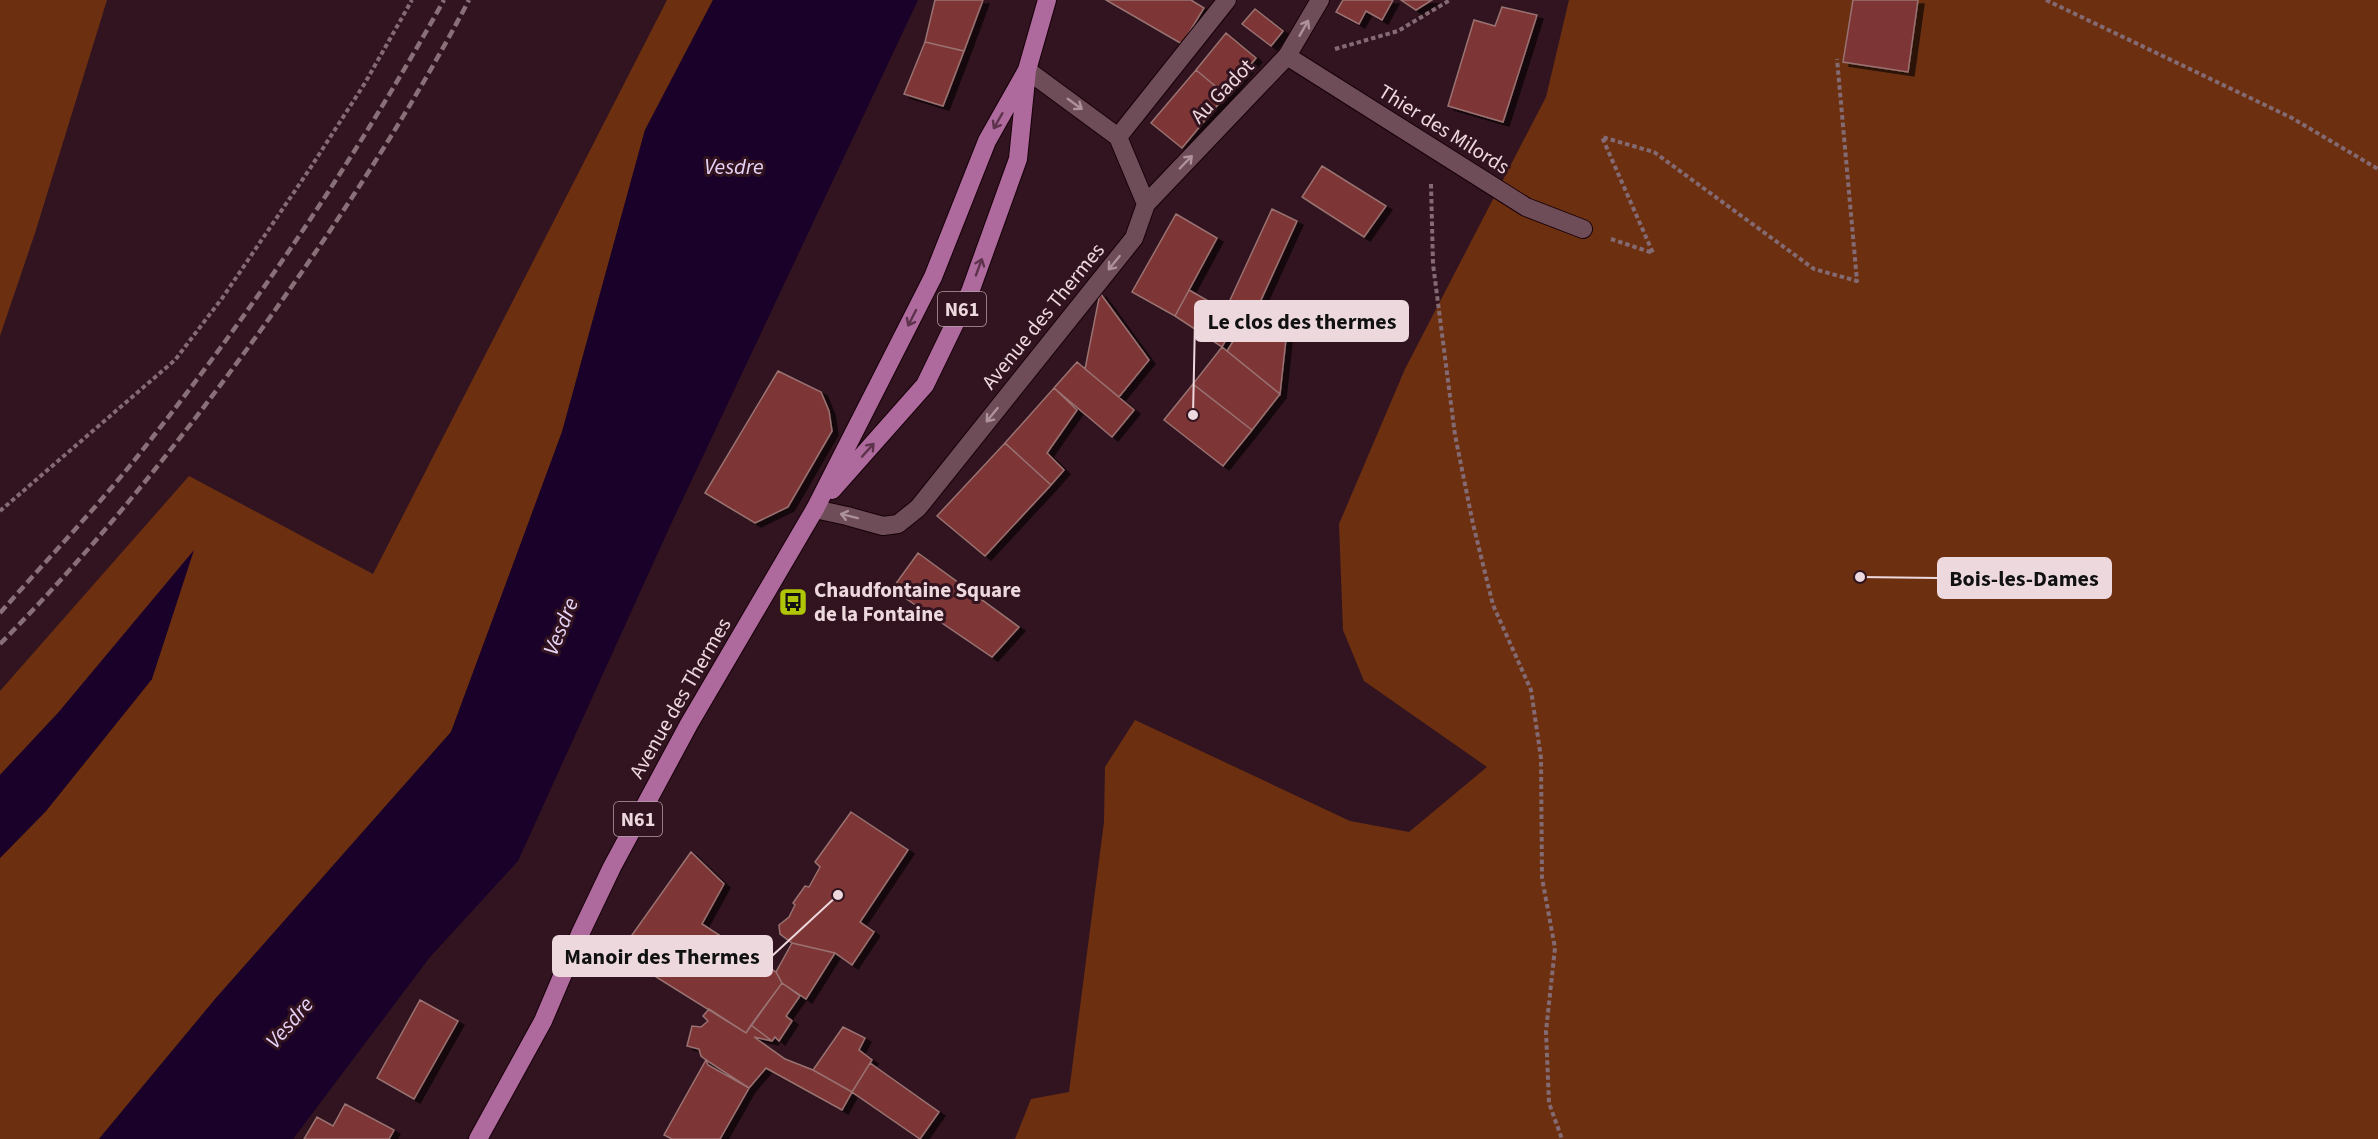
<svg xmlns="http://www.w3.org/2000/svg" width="2378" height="1139" viewBox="0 0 2378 1139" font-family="'Source Sans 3',sans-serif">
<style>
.green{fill:#6c3011}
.water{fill:#190129}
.building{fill:#7d3436;stroke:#997271;stroke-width:1.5;filter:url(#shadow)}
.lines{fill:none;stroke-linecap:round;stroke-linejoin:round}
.street-casing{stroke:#170109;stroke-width:20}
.primary-casing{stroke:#170109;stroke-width:20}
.path{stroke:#846a73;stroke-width:4;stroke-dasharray:4.5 3;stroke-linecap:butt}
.street{stroke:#6e4c58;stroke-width:18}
.primary{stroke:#ae699d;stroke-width:18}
.rail{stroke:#886f78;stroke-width:4.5;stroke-dasharray:9 4.5;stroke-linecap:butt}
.oneway{stroke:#ae929b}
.oneway2{stroke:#5d324b}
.labels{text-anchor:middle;stroke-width:6;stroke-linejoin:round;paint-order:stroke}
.shield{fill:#31141f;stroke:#b59da5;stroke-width:1.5}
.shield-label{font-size:20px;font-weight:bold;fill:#edd8de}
.street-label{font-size:21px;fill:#edd8de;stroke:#31141f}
.poi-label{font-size:21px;font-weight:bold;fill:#edd8de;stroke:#31141f;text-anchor:start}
.water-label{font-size:22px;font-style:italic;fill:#e7d4f8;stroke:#31141f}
.leader{fill:none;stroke:#edd8de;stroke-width:2}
.callout-dot{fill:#edd8de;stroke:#31141f;stroke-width:2}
.callout{fill:#edd8de;stroke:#edd8de;stroke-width:2}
.callout-label{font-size:22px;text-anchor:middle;font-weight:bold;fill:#111}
</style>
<defs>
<filter id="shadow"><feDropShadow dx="6" dy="4" stdDeviation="0" flood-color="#0009"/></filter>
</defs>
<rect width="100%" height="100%" fill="#31141f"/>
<path class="green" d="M0,0H107L35,233L0,336Z
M667,0H713L645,130L562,432L451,732L216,998L99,1139H0V858L46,811L152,679L57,714L0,775V691L189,476L373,574Z
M1569,0H2378V1139H1015L1031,1099L1069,1092L1104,822L1105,767L1135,720L1350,821L1409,832L1487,767L1364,681L1343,630L1339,524L1405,369L1546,97Z"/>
<path class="water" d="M713,0H918L671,524L518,861L430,957L293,1139H99L216,998L451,732L562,432L645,130Z
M194,550L152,679L46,811L0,858V775L57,714Z"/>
<path class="building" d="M935,0H983L964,51L925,42Z
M1106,0H1191L1204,8L1182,44Z
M1343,0H1393L1382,20L1366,11L1359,24L1336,12Z
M1401,0H1432L1416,10Z
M1853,0H1918L1908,72L1843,62Z
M1502,7L1537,15L1503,122L1448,106L1474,20L1495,26Z
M1255,9L1283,31L1271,46L1242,24Z
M1226,33L1256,58L1226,95L1196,70Z
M925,42L964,51L943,106L904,94Z
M1196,70L1226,95L1182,148L1151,123Z
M1322,166L1386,206L1364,237L1302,197Z
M1272,209L1297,221L1251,322L1225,311Z
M1176,214L1217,238L1175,316L1132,292Z
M1189,290L1238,318L1222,347L1175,316Z
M1100,293L1149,360L1119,397L1085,369Z
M1245,322L1286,339L1280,394L1227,351Z
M1222,347L1280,394L1252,430L1193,384Z
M1077,362L1134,410L1112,437L1054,388Z
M778,371L821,392L829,411L832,431L788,507L755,523L705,493Z
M1193,384L1252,430L1223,466L1164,420Z
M1054,388L1077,410L1047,453L1064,470L1051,485L1005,443Z
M1005,443L1051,485L985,556L937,516Z
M918,553L1019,627L992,657L892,589Z
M851,812L908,850L860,922L874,932L852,965L835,953L792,943L780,934L779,925L789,917L795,905L793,903L805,886L809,887L820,867L815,862Z
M691,852L724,884L702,924L776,972L782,983L746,1033L653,975L659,965L627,942Z
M792,943L835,953L806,999L782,983L776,972Z
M782,983L800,996L786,1016L792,1021L779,1041L775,1037L772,1041L751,1025Z
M420,1000L458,1021L414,1099L377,1078Z
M709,1009L746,1033L751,1025L772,1041L754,1037L785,1059L813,1070L852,1092L842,1110L766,1068L749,1088L706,1060L701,1056L699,1049L687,1046L692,1026L701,1027L708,1021L703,1016Z
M843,1027L865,1038L859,1050L872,1060L852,1092L813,1070Z
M706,1060L708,1065L749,1088L720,1139H672L664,1135Z
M870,1063L939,1112L920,1139L852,1092Z
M345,1104L394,1130L389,1139H304L317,1117L333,1126Z"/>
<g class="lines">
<g class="street-casing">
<path id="street" d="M1287,56L1526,207L1583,229
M1118,137L1227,0
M1146,204L1287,56L1320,0
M815,509L847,516L883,526L898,524L918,508L1134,238L1146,204L1118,137L1027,70"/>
</g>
<g class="primary-casing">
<path id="primary" d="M832,490L925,385L970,292L1018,159L1027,70L1047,0
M478,1139L543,1021L580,934L612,867L689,724L815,509L933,277L987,141L1027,70"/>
</g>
<path class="path" d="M2046,0L2292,118L2378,169
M1335,49L1398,31L1450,0
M1431,184L1433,264L1455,435L1473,524L1493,605L1531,690L1541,758L1542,878L1555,948L1546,1031L1549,1103L1562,1139
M1611,239L1653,253L1602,137L1654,152L1814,269L1857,281L1837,59
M0,511L175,360L223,297L309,170L365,83L412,0"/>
<use href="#street" class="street"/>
<use href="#primary" class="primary"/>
<path class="rail" d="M0,613C51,555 105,499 152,438C261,299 358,154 444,0
M0,644C95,548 179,443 258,334C335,227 408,116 469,0"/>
</g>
<defs><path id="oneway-shaft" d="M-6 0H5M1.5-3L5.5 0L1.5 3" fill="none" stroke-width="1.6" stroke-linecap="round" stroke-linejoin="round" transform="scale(1.5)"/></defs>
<g class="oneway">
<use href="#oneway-shaft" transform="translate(1304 28) rotate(-60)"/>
<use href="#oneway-shaft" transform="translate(1075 104) rotate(36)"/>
<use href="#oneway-shaft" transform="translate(1186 162) rotate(-46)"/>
<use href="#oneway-shaft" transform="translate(1114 263) rotate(129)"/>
<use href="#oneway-shaft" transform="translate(992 415) rotate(129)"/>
<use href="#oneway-shaft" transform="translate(849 516) rotate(-166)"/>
</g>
<g class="oneway2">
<use href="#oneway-shaft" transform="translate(998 121) rotate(120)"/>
<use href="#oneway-shaft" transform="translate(979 267) rotate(-70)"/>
<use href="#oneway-shaft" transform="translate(912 318) rotate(117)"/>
<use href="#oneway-shaft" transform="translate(868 450) rotate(-48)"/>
</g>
<defs>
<g id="bus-square" transform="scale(1.5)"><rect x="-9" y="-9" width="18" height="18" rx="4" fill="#afc505" stroke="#31141f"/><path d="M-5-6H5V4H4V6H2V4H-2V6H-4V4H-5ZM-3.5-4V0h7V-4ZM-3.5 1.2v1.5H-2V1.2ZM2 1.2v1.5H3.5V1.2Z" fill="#111"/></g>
</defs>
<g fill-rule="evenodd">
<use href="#bus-square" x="793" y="602"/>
</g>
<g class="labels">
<g class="shield">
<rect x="938" y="292" width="48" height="34" rx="4.5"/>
<rect x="614" y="802" width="48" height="34" rx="4.5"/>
</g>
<g class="shield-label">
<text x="962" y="316">N61</text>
<text x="638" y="826">N61</text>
</g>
<g class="street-label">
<text transform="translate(1222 91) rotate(-46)" y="7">Au Gadot</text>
<text transform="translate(1444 129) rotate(32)" y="7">Thier des Milords</text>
<text transform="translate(1043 316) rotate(-51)" y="7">Avenue des Thermes</text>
<text transform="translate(680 698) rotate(-60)" y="7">Avenue des Thermes</text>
</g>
<g class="poi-label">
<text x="814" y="597">Chaudfontaine Square<tspan x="814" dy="24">de la Fontaine</tspan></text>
</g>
<g class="water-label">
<text x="734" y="174">Vesdre</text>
<text transform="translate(560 626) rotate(-68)" y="8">Vesdre</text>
<text transform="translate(289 1022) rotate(-49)" y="8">Vesdre</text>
</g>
</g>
<path class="leader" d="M1193 415L1195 321M1860 577L1938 578M838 895L772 956"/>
<g class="callout-dot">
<circle cx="1193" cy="415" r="6"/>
<circle cx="1860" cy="577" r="6"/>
<circle cx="838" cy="895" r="6"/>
</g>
<g class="callout">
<rect x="1195" y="301" width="213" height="40" rx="6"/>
<rect x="1938" y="558" width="173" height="40" rx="6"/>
<rect x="553" y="936" width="219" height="40" rx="6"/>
</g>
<g class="callout-label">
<text x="1302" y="329">Le clos des thermes</text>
<text x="2024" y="586">Bois-les-Dames</text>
<text x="662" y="964">Manoir des Thermes</text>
</g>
</svg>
